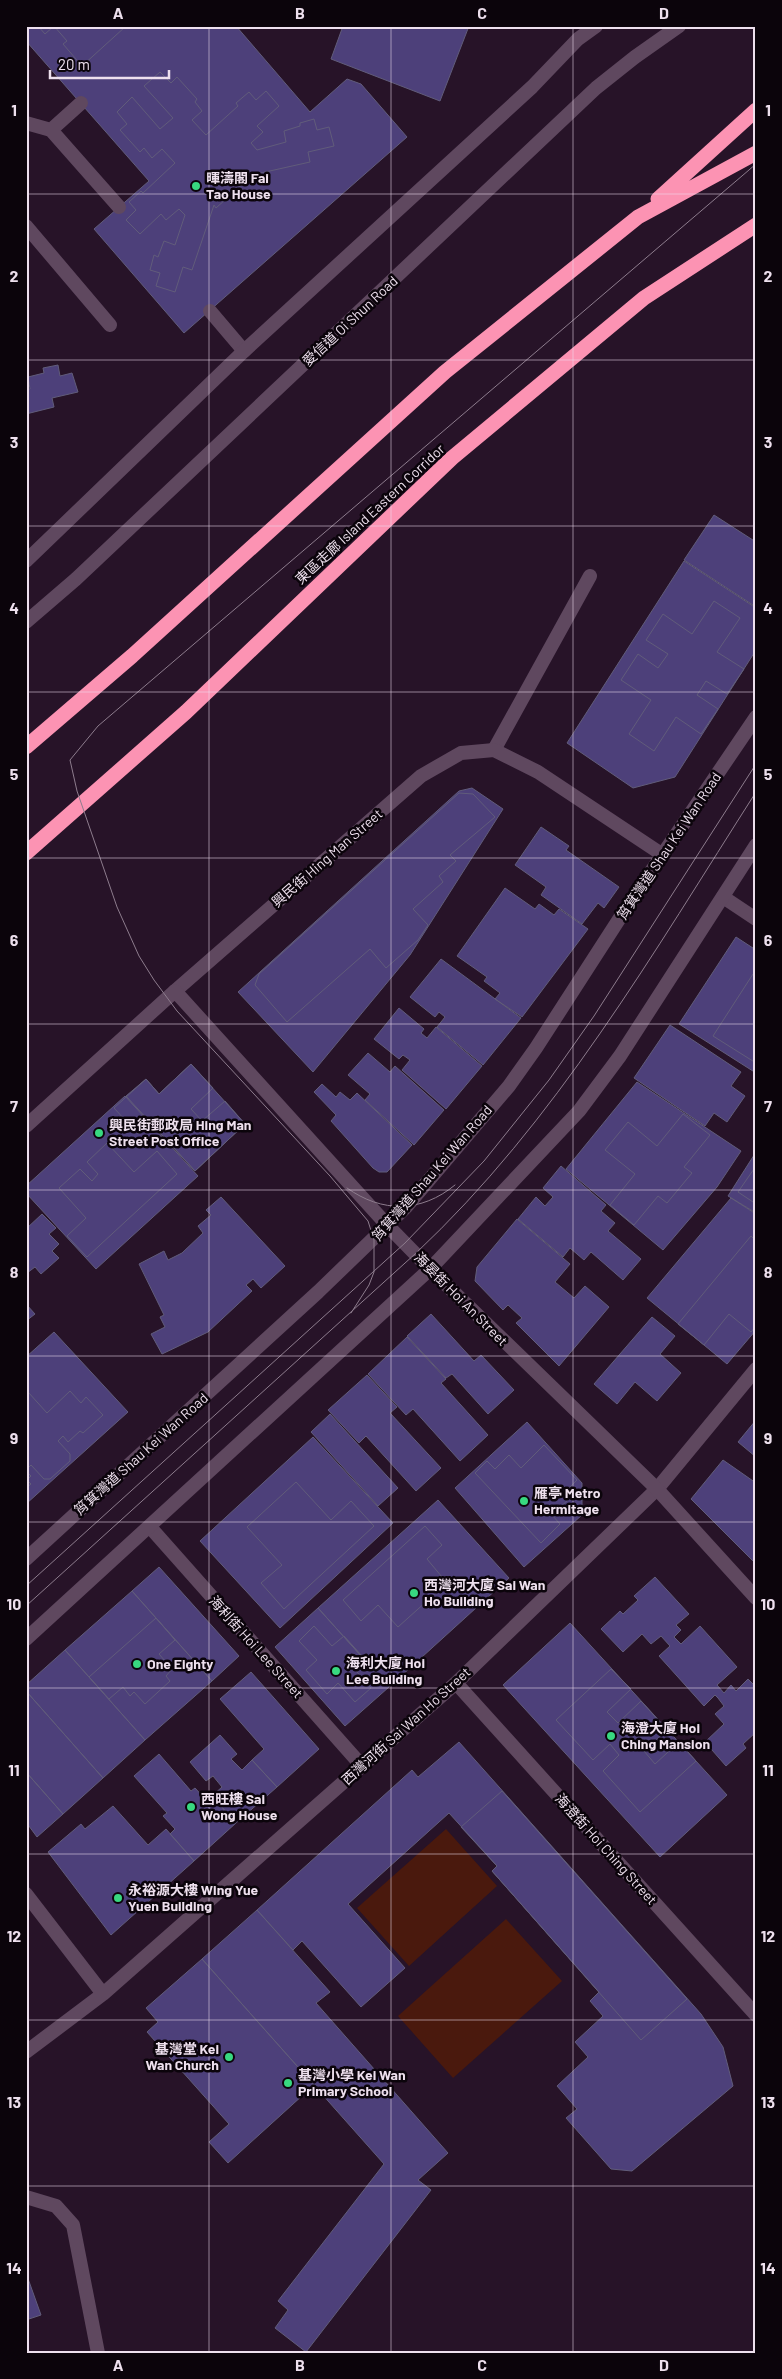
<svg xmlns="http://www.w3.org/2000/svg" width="782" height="2379" viewBox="0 0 782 2379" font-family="Barlow,'Noto Sans TC',sans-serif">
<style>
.green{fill:#4a190d}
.building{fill:#4d407a;stroke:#615c7a}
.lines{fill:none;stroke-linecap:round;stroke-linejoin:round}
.service{stroke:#5f485f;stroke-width:14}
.minor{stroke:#5f485f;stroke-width:14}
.tertiary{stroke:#5f485f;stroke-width:14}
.secondary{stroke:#5f485f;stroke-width:14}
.motorway{stroke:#fc93b3;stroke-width:15}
.tram{stroke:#8d7c8d;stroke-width:1}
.grid{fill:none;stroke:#eee0ee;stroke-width:1;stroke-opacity:0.55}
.poi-dot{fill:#38d880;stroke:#0b040b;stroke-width:2}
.labels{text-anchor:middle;stroke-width:5;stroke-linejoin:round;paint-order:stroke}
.poi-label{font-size:14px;font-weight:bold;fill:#eee0ee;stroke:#0b040b;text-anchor:start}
.street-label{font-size:14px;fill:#eee0ee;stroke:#0b040b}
.neatline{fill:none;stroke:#eee0ee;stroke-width:2}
.grid-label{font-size:16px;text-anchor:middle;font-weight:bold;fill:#eee0ee}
</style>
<rect width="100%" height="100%" fill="#271328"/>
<path class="green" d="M446,1829L497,1886L409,1966L357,1908Z
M506,1919L562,1981L453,2078L398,2016Z"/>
<path class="building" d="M26,26H236L310,112L347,79L361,84L407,137L184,333L94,229L149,181L26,41Z
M38,26H124L125,27L82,66L63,44L67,41L54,26L45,34Z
M343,26H469L440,101L331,59Z
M160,72L171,83L177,77L197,99L195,102L202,111L192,120L206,135L238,106L236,103L249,92L256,100L266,91L279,106L257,126L263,132L251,143L257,150L286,142L284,131L300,126V123L314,119L317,130L329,127L334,146L308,152L310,162L243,177L246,181L216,208L214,205L192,270L183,267L175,292L156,286L160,273L150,270L154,255L158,257L164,241L175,245L185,215L179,209L166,220L161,214L140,234L126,220L136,210L129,202L141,191L143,193L175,163L162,149L152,158L144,148L140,152L120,130L127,124L117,112L132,97L160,129L173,118L144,86Z
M58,365L60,376L72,373L78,392L52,398L54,407L26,414V389H30L28,377L44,373L43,368Z
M714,515L756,542V607L684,560Z
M684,561L756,608V650L675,777L633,788L567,743Z
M714,601L740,618L717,652L744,669L727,694L706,681L697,695L718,709L701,734L676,717L654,751L629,734L651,700L621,680L638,654L658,668L668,654L646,640L663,614L692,634Z
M472,788L503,809L410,955L313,1072L238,992L459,791Z
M459,793L473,794L495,817L450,855L456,861L439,876L443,882L413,909L428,925L418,940L386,968L370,949L287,1022L255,985L259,974Z
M541,827L569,846L566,850L619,887L604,908L598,903L582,924L541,895L546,887L515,865Z
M505,888L535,909L539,904L554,915L559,909L588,929L522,1017L495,999L500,993L484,981L487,977L457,956Z
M736,937L756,950V1073L679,1024Z
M441,959L521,1018L483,1065L437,1027L445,1017L439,1012L435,1017L410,997Z
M753,974L756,976V1063L713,1036Z
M399,1008L424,1029L421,1033L427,1038L436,1027L482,1066L446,1109L402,1070L410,1060L403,1055L399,1059L374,1039Z
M670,1025L741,1072L731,1086L745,1096L727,1122L714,1113L705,1126L634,1078Z
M368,1053L390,1072L395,1066L444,1110L414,1145L365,1100L370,1094L348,1075Z
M191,1064L213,1088L191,1109L202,1121L225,1101L245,1124L195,1171L150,1122L138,1134L114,1108L146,1079L159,1094Z
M191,1064L245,1124L195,1171L126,1096L146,1079L159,1094Z
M637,1082L741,1151L717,1187L663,1250L566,1169Z
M322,1084L336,1097L340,1092L350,1100L357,1093L412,1145L387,1172H379L373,1168L331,1121L336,1115L314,1092Z
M125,1096L198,1176L96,1269L26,1193V1186Z
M683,1114L710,1135L684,1167L692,1173L667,1203L658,1196L634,1225L610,1205L635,1174L605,1150L628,1122L657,1146Z
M107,1143L134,1172L157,1151L177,1174L87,1257L67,1236L86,1218L59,1188L80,1169L92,1181L98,1174L87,1162Z
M756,1152V1213L728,1196Z
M561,1166L606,1205L601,1211L615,1223L608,1231L641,1259L623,1280L591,1252L584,1260L570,1248L563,1257L518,1219L536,1197L545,1206L553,1197L543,1188Z
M756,1166V1204L738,1192Z
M221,1197L285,1266L261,1288L253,1279L246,1285L252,1291L208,1332L162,1354L151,1334L165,1327L160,1317L164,1315L139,1264L164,1251L168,1260L182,1253L203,1233L198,1226L211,1215L206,1210Z
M731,1198L756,1214V1330L727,1364L647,1298Z
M42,1214L56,1228L49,1234L59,1244L52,1251L59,1258L41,1274L35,1267L27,1273L26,1229Z
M517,1219L570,1264L555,1282L574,1298L585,1286L609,1307L559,1366L516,1323L522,1318L508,1305L503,1310L475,1281L477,1267Z
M751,1236L756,1241V1282L753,1286L756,1288V1326L751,1332L729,1314L704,1345L678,1324Z
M26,1304L35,1314L26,1321Z
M431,1314L474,1361L481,1355L514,1390L488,1414L452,1374L446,1378L407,1336Z
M652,1317L675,1336L660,1354L681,1373L657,1401L635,1382L617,1404L594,1384Z
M54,1332L128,1412L26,1504V1357Z
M407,1337L446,1379L441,1383L488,1435L460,1461L413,1409L406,1415L368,1374Z
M367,1375L397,1407L390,1413L441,1468L416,1491L366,1436L359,1443L328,1410Z
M70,1391L81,1403L86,1397L103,1415L83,1433L80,1431L68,1442L63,1436L58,1441L70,1454V1461L50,1479H44L31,1465L26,1470V1394L28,1392L47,1413Z
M330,1414L398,1488L378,1506L311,1432Z
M756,1420V1457L738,1442Z
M527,1422L582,1483V1515L524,1567L455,1488Z
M313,1437L393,1523L280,1628L200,1541Z
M544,1445L577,1480L566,1491L571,1497L552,1515L560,1524L541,1543L475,1473L487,1461L495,1469L509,1455L521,1468Z
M723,1460L756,1483V1564L691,1499Z
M26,1471L31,1476L27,1480L31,1484L26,1488Z
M296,1482L331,1520L351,1501L374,1526L284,1609L261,1583L282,1565L247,1527Z
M438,1500L509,1578L389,1687L318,1608Z
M425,1526L442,1545L427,1559L447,1583L398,1627L378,1605L361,1621L343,1600Z
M159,1567L239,1656L212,1681L132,1591Z
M655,1577L689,1614L676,1625L681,1630L674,1637L681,1644L700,1626L737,1667L717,1685L724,1693L731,1685L736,1691L748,1679L756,1687V1732L743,1744L746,1748L726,1766L705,1742L724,1724L715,1714L724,1706L718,1698L715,1695L704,1706L659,1656L670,1646L661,1636L651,1644L642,1634L623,1652L601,1629L620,1611L623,1614L638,1600L634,1596Z
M132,1591L212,1681L145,1740L65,1650Z
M318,1608L389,1687L345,1726L275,1647Z
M156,1618L175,1640L159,1654L172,1669L166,1676L170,1681L145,1704L134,1692L130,1696L123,1687L109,1699L89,1677Z
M570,1623L727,1795L660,1857L503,1685Z
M314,1626L332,1646L344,1636L362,1656L351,1665L371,1688L355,1702L338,1683L327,1694L306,1670L317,1660L299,1641Z
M65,1650L145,1740L103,1778L26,1691V1685Z
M611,1669L631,1689L607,1712L618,1723L641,1701L667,1730L644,1751L655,1764L679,1742L696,1761L640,1812L603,1771L619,1755L610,1744L593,1760L556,1720Z
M251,1672L319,1749L277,1787L252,1760L264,1749L220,1699Z
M26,1691L103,1778L63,1814L26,1772Z
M220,1735L237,1754L231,1759L242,1770L252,1760L277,1787L236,1823L212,1796L222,1787L213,1776L206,1781L190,1762Z
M459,1742L701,2014L723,2047L733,2086L632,2171L611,2169L566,2118L577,2109L557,2086L588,2057L575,2042L603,2016L590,2001L599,1992L492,1871L497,1866L449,1813L348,1904L405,1968L361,2007L302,1941L293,1950L257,1910L412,1770L418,1777Z
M159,1754L191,1791L195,1788L207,1801L212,1796L236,1823L194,1861L170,1834L175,1829L163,1816L167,1813L134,1776Z
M26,1772L63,1814L37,1837L26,1822Z
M502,1791L687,1999L641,2040L492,1871L497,1866L461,1827Z
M113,1806L148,1845L166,1829L194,1861L111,1935L48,1852L81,1824L85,1829Z
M257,1910L330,1992L316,2003L448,2153L418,2180L431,2190L306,2352L275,2328L288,2310L278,2301L384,2164L202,1959Z
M202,1959L314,2085L228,2163L209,2142L229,2124L147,2032L158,2022L146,2008Z
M26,2273L41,2315L26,2320Z"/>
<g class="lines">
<path class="service" d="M26,123L51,130L119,207
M51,130L81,103
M26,226L110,325
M210,311L244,351
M494,750L590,576
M26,2197L56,2206L73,2225L98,2353"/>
<path class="minor" d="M723,897L756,919
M175,991L421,776L461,753L494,750L538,772L663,855
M150,1527L362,1766
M456,1683L756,2015
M26,1894L103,1994
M26,2052L103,1994L456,1683L657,1489L756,1369"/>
<path class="tertiary" d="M26,1126L175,991L388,1226L430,1269L657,1489L756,1598"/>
<path class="secondary" d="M26,561L244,351L532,87L578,39L596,26
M26,622L76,579L596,88L635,57L679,26
M26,1559L318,1292L406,1207L509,1086L536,1048L625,910L756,717
M26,1639L430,1269L579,1111L620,1056L756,845"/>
<path class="motorway" d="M658,199L756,110
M26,747L132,656L445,372L638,217L756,153
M26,853L186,712L452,458L644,298L756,225"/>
<path class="tram" d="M347,1188C382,1213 421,1213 455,1185
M351,1313L369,1285L374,1272V1240L368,1221L330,1176L177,1011L154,980L139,956L117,907L77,791L70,760L98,726L756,164
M26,1586L405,1243L484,1161L549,1080L594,1016L756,764
M26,1606L415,1254C556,1122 653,953 756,792"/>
</g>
<path class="grid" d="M209,26V2353M391,26V2353M573,26V2353M26,194H756M26,360H756M26,526H756M26,692H756M26,858H756M26,1024H756M26,1190H756M26,1356H756M26,1522H756M26,1688H756M26,1854H756M26,2020H756M26,2186H756"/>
<g class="poi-dot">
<circle cx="196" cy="186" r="5"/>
<circle cx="99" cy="1133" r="5"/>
<circle cx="524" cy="1501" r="5"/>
<circle cx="414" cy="1593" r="5"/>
<circle cx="137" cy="1664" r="5"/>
<circle cx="336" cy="1671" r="5"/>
<circle cx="611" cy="1736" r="5"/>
<circle cx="191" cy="1807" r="5"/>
<circle cx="118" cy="1898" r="5"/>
<circle cx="229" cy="2057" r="5"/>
<circle cx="288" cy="2083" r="5"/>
</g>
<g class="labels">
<g class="poi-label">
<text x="206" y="183">暉濤閣 Fai<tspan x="206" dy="16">Tao House</tspan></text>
<text x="109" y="1130">興民街郵政局 Hing Man<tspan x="109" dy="16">Street Post Office</tspan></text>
<text x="534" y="1498">雁亭 Metro<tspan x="534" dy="16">Hermitage</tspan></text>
<text x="424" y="1590">西灣河大廈 Sai Wan<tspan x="424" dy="16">Ho Building</tspan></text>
<text x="346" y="1668">海利大廈 Hoi<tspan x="346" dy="16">Lee Building</tspan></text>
<text x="147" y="1669">One Eighty</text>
<text x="621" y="1733">海澄大廈 Hoi<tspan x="621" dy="16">Ching Mansion</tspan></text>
<text x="201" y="1804">西旺樓 Sai<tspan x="201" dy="16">Wong House</tspan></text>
<text x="128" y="1895">永裕源大樓 Wing Yue<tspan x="128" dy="16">Yuen Building</tspan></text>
<text x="219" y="2054" text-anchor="end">基灣堂 Kei<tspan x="219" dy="16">Wan Church</tspan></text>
<text x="298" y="2080">基灣小學 Kei Wan<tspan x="298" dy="16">Primary School</tspan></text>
</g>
<g class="street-label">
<text transform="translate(350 321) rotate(-43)" y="5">愛信道 Oi Shun Road</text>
<text transform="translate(370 514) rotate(-43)" y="5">東區走廊 Island Eastern Corridor</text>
<text transform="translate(669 846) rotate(-56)" y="5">筲箕灣道 Shau Kei Wan Road</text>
<text transform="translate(327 858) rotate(-41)" y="5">興民街 Hing Man Street</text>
<text transform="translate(432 1173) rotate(-49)" y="5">筲箕灣道 Shau Kei Wan Road</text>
<text transform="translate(461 1299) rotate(45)" y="5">海晏街 Hoi An Street</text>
<text transform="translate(141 1454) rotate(-42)" y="5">筲箕灣道 Shau Kei Wan Road</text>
<text transform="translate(256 1647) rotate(48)" y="5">海利街 Hoi Lee Street</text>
<text transform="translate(406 1726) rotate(-42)" y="5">西灣河街 Sai Wan Ho Street</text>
<text transform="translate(606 1849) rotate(48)" y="5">海澄街 Hoi Ching Street</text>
</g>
</g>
<rect width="782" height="2379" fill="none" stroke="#0b040b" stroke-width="55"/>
<path d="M50 70v8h119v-8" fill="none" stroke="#eee0ee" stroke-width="2.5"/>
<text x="58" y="70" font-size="15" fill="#eee0ee" stroke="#0b040b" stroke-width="4" paint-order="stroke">20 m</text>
<rect x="28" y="28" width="726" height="2324" class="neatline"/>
<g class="grid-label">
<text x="118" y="19">A</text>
<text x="300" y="19">B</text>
<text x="482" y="19">C</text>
<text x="664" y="19">D</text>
<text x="14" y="116">1</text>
<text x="768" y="116">1</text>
<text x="14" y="282">2</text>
<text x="768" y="282">2</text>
<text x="14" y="448">3</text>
<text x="768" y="448">3</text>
<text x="14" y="614">4</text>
<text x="768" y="614">4</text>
<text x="14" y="780">5</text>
<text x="768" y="780">5</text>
<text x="14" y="946">6</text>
<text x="768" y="946">6</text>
<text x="14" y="1112">7</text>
<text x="768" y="1112">7</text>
<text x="14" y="1278">8</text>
<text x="768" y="1278">8</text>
<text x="14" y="1444">9</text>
<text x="768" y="1444">9</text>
<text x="14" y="1610">10</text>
<text x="768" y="1610">10</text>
<text x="14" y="1776">11</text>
<text x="768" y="1776">11</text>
<text x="14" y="1942">12</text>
<text x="768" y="1942">12</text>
<text x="14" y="2108">13</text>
<text x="768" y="2108">13</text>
<text x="14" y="2274">14</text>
<text x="768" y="2274">14</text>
<text x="118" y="2371">A</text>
<text x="300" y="2371">B</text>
<text x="482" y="2371">C</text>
<text x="664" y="2371">D</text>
</g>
</svg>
